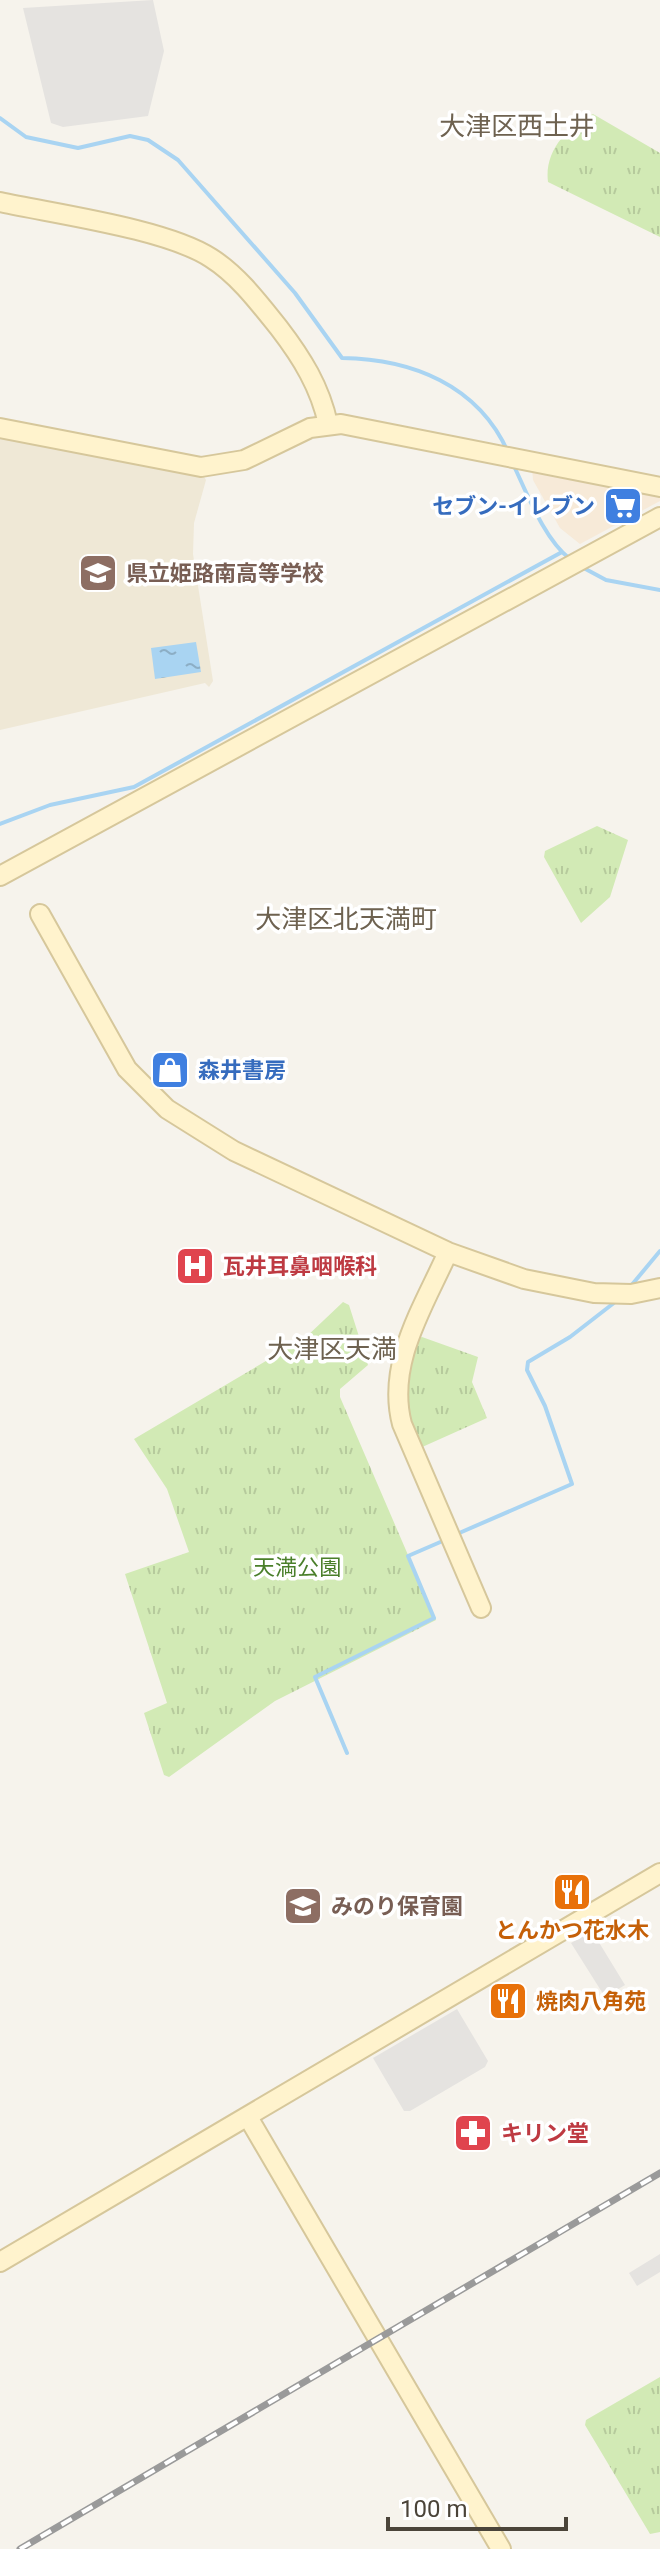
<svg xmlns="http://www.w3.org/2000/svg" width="660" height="2549" viewBox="0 0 660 2549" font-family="Roboto,'Noto Sans JP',sans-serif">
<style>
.commercial{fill:#f7ead8}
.education{fill:#efe8d6}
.grass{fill:url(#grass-tufts)}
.parking{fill:#e5e3e0}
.water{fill:url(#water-ripples)}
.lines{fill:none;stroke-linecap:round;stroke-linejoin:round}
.stream{stroke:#a9d4f2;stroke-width:4}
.secondary-casing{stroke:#d6c79b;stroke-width:22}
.secondary{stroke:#fff3cd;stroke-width:18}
.rail-casing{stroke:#9a9a9a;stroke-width:7}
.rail{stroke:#fff;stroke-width:4;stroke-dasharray:12;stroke-linecap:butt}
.labels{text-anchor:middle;stroke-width:7;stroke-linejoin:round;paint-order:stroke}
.shop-label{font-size:22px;font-weight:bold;fill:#366cbe;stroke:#fff;text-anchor:end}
.education-label{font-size:22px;font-weight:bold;fill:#785e54;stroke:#fff;text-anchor:start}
.health-label{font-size:22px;font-weight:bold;fill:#be3a42;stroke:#fff;text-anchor:start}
.park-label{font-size:22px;fill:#4a7f2a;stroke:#fff}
.food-label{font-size:22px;font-weight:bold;fill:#c56008;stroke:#fff}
.quarter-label{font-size:26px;fill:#6e6250;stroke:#fff}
</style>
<defs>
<pattern id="grass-tufts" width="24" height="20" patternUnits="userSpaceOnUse" patternTransform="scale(2)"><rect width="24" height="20" fill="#d2eab5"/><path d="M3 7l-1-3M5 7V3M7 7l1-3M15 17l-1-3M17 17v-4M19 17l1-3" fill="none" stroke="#b6ca9c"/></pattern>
<pattern id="water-ripples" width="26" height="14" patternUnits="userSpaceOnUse" patternTransform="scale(2)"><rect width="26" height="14" fill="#a9d4f2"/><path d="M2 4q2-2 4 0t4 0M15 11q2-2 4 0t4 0" fill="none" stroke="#8caec5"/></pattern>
</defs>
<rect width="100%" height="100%" fill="#f6f3ec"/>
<!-- commercial -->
<path class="commercial" d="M 532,469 L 660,495 L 660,501 L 580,544 L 560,528 L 533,480 Z"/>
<!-- education -->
<path class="education" d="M 0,434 L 203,475 L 206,480 L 194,523 L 193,554 L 213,681 L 209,687 L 205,683 L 0,730 Z"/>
<!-- grass -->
<path class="grass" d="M 593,114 L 660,153 L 660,237 L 548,182 C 544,151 567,127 593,114 Z
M 597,826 L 628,840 L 610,897 L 581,923 L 544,857 L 545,851 Z
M 343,1302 L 349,1305 L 368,1365 L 340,1389 L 340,1397 L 436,1620 L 275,1701 L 169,1777 L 164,1775 L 144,1713 L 167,1703 L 125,1574 L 189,1552 L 167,1489 L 134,1439 L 305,1338 Z
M 422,1337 L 478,1357 L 472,1382 L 487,1418 L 420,1448 C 396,1402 399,1388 414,1339 Z
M 660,2377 L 660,2532 L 650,2534 L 585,2425 L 586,2420 Z"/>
<!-- parking -->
<path class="parking" d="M 153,0 L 164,51 L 148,116 L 63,127 L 51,123 L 23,8 Z
M 592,1931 L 625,1985 L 605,1997 L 571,1943 Z
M 457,2009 L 488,2061 L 485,2067 L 410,2111 L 404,2111 L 373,2058 Z
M 660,2254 L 660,2272 L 637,2286 L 629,2273 Z"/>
<!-- water -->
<path class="water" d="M 196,642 L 201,672 L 155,679 L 151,648 Z"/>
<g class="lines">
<!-- stream -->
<path class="stream" d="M 0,118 L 26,137 L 78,148 L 130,136 L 148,140 L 178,160 L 295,293 L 342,358 C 412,359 478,385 508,452
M 513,464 C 527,493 544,539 570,559
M 580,566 L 606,580 L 660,590
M 0,824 L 50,805 L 134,787 L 562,552
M 630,1287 L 660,1251
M 457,1534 L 572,1484 L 545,1406 L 527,1370 L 528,1362 L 570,1337 L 619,1299
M 347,1753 L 315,1677 L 434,1618 L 408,1556 L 445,1540"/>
<defs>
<path id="secondary" d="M 0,202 C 55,214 167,229 211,258 C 238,275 259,303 279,328 C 302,358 320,387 328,424
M 0,428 L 201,467 L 244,460 L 310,428 L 341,424 L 660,487
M 0,876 L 660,517
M 40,914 L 127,1069 L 167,1109 L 234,1151 L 448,1252 L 524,1279 L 594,1293 L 631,1294 L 660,1288
M 448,1252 C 424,1306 386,1363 402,1424 L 481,1608
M 248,2117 L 501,2549
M 0,2262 L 660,1873"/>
</defs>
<!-- secondary casing -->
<use href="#secondary" class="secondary-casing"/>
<!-- secondary -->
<use href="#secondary" class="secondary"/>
<defs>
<path id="rail" d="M 20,2549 L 660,2173"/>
</defs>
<!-- rail casing -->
<use href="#rail" class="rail-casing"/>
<!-- rail -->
<use href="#rail" class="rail"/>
</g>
<!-- icons -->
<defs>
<symbol id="supermarket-square" viewBox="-11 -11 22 22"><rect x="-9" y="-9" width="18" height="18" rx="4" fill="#3f7fe0" stroke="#fff"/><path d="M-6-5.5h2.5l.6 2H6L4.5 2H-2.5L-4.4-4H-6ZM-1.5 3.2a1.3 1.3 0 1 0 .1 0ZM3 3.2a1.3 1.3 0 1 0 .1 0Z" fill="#fff"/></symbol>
<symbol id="school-square" viewBox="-11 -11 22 22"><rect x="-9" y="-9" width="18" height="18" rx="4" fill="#8d6e63" stroke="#fff"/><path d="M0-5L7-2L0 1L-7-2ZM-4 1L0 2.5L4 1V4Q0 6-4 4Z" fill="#fff"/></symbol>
<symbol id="shop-square" viewBox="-11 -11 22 22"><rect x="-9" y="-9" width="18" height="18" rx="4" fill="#3f7fe0" stroke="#fff"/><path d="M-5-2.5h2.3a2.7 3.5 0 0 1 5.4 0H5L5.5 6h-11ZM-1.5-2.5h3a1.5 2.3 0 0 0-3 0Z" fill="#fff"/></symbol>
<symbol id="hospital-square" viewBox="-11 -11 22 22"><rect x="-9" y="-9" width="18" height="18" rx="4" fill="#e0444e" stroke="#fff"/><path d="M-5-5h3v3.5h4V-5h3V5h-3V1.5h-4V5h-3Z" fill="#fff"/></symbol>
<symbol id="restaurant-square" viewBox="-11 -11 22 22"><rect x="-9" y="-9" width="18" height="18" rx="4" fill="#e8710a" stroke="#fff"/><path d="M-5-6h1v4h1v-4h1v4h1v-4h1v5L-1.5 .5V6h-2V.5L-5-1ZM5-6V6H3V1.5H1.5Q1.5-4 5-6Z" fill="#fff"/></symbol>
<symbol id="pharmacy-square" viewBox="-11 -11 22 22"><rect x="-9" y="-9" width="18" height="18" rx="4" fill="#e0444e" stroke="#fff"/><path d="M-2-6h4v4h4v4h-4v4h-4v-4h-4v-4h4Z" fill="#fff"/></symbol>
</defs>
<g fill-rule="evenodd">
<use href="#supermarket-square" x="601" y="484" width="44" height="44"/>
<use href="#school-square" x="76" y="551" width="44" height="44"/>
<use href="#shop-square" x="148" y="1048" width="44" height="44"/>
<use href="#hospital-square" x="173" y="1244" width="44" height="44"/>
<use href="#restaurant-square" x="550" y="1870" width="44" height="44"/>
<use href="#school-square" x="281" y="1884" width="44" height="44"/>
<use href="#restaurant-square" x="486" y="1979" width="44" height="44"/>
<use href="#pharmacy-square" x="451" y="2111" width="44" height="44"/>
</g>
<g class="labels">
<!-- shop labels -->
<g class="shop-label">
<text x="595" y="514">セブン-イレブン</text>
<text x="198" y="1078" text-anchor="start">森井書房</text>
</g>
<!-- education labels -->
<g class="education-label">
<text x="126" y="581">県立姫路南高等学校</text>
<text x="331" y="1914">みのり保育園</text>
</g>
<!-- health labels -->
<g class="health-label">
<text x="223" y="1274">瓦井耳鼻咽喉科</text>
<text x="501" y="2141">キリン堂</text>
</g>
<!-- park labels -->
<g class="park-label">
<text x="297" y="1575">天満公園</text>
</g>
<!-- food labels -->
<g class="food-label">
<text x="572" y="1938">とんかつ花水木</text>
<text x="536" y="2009" text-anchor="start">焼肉八角苑</text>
</g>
<!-- quarter labels -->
<g class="quarter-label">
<text x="517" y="135">大津区西土井</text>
<text x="346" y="928">大津区北天満町</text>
<text x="332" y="1358">大津区天満</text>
</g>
</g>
<!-- scale -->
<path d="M388 2517v12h178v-12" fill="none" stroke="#4b4439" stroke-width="4"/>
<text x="400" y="2517" font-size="24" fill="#4b4439" stroke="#ffffff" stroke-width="6" paint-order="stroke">100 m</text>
</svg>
